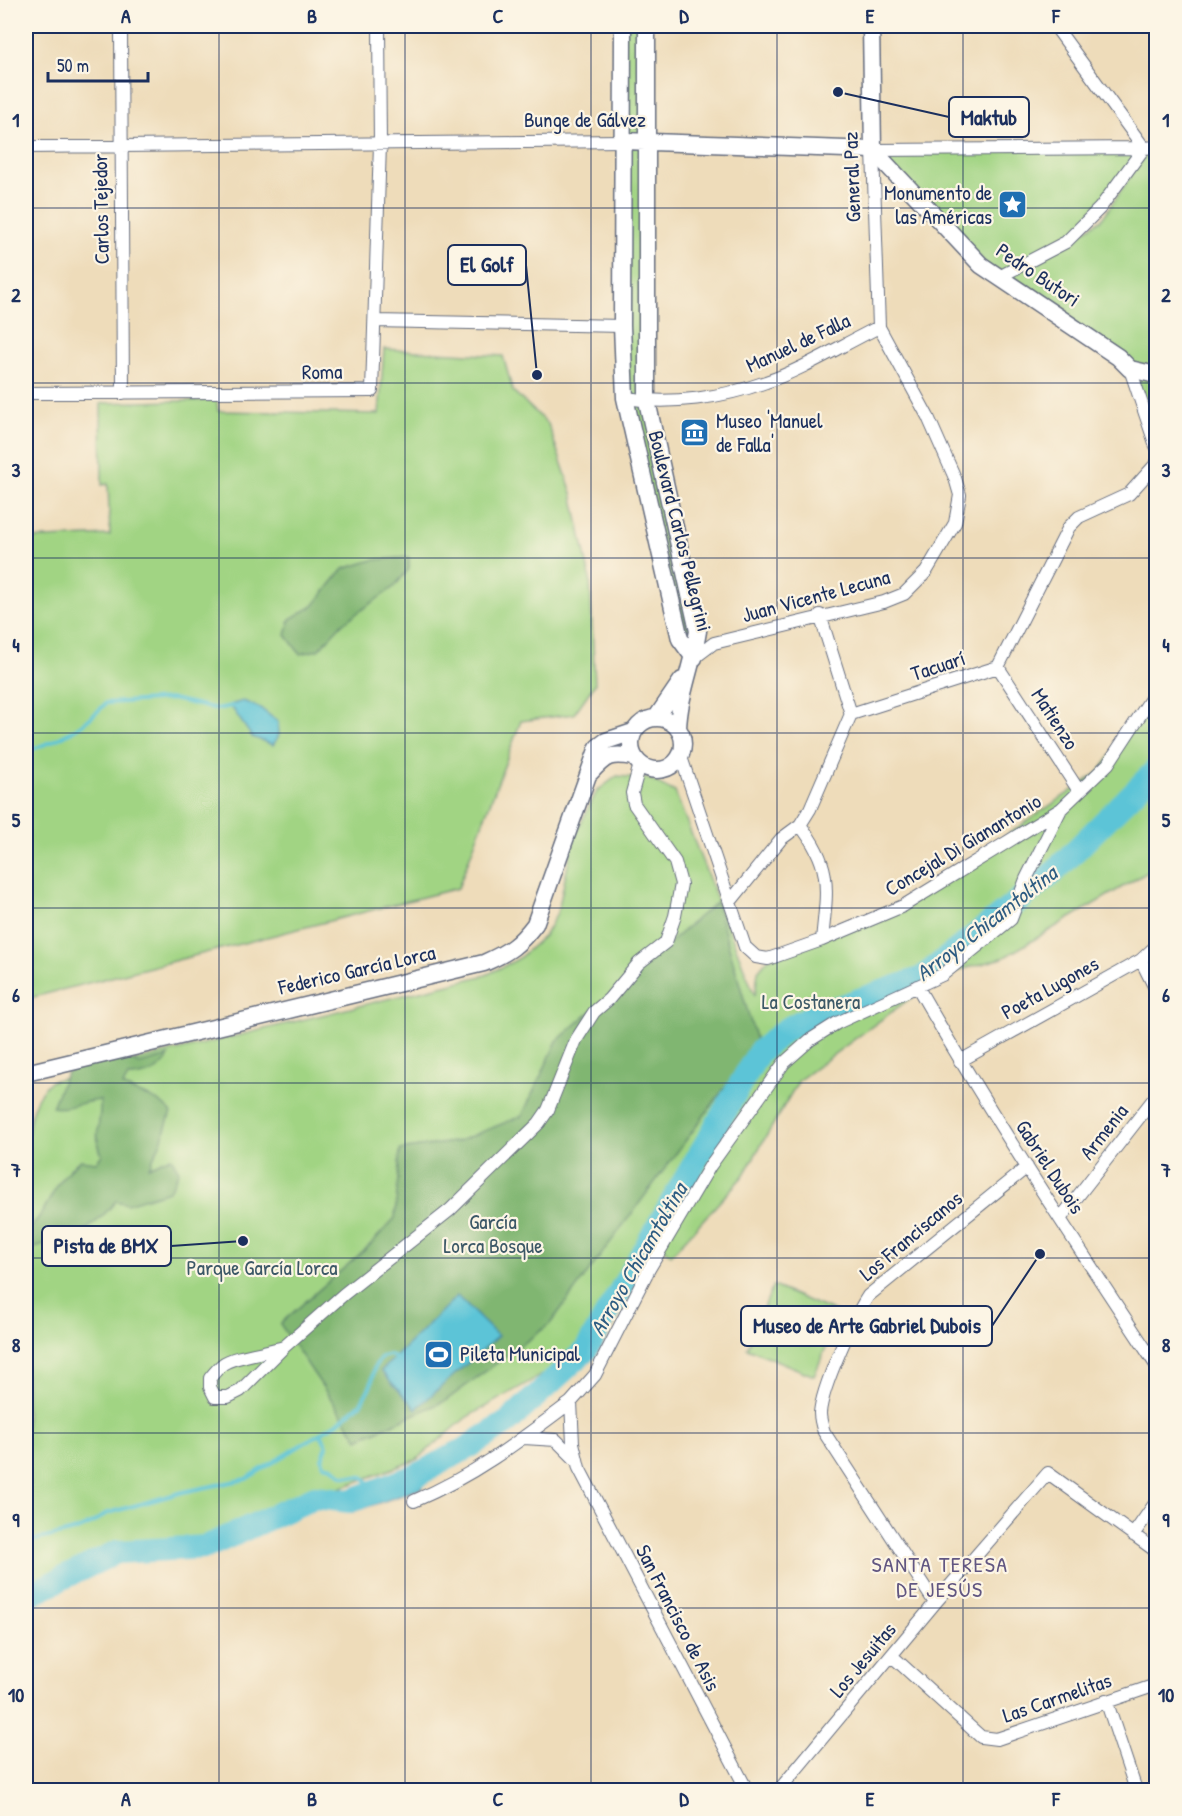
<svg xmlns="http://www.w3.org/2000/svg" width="1182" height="1816" viewBox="0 0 1182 1816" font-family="'Patrick Hand',sans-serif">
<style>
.green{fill:#a1d483;stroke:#5e8270;stroke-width:1.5}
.forest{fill:#80b671;stroke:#4e7268;stroke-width:1.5}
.water{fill:#5bc4d7;stroke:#3b7a9a;stroke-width:1.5}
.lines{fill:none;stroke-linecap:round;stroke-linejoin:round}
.stream{stroke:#5bc4d7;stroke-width:4}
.river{stroke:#5bc4d7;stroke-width:24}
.minor-casing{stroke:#656c7e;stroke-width:14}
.tertiary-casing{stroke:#656c7e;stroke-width:19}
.minor{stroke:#fff;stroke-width:12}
.tertiary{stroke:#fff;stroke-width:16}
.grid{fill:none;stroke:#1b2f5e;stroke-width:1.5;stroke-opacity:0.55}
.labels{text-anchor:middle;stroke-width:4.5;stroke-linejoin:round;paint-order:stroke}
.street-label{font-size:21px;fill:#1b2f5e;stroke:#fcf5e5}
.poi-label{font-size:21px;fill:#1b2f5e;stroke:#fcf5e5;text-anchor:start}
.park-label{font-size:21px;fill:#3c5867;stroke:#fcf5e5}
.water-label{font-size:22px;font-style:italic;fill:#2e5c82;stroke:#fcf5e5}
.neighbourhood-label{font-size:22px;letter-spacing:1.5px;fill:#625782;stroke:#fcf5e5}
.leader{fill:none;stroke:#1b2f5e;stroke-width:2}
.callout-dot{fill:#1b2f5e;stroke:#fcf5e5;stroke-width:2}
.callout{fill:#fcf5e5;stroke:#1b2f5e;stroke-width:2}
.callout-label{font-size:22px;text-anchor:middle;font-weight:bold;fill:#1b2f5e}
.neatline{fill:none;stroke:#1b2f5e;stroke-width:2}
.grid-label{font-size:20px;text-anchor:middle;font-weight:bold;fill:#1b2f5e}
</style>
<rect width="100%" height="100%" fill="#fcf5e5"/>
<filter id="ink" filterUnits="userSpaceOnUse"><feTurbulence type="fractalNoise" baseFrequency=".0167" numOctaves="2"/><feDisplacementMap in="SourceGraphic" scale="12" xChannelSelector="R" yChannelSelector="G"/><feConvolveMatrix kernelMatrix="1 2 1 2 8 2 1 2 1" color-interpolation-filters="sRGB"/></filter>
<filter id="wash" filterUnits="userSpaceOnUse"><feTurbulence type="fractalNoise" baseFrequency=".008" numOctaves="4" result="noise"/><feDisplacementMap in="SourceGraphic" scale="24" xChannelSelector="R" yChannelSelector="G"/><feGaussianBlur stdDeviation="1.35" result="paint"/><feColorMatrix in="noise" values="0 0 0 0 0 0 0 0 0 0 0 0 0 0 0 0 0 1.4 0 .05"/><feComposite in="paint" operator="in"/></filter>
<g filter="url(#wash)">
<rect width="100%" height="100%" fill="#eedcba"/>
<!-- green -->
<path class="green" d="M 623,26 L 647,26 L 647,401 L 698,631 L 694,658 L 680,639 L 625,398 Z
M 1144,148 L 1067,242 L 1102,219 L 1146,153 L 1156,150 L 1156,442 L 1131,360 L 999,277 L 873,150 Z
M 384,349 L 503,356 L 513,391 L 548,424 L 572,493 L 590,579 L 595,684 L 574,714 L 521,721 L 458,888 L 26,999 L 26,539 L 110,535 L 108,484 L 102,485 L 101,403 L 217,400 L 218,411 L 379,414 Z
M 1156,691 L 1156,867 L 1003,958 L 942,975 L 799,1080 L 743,1176 L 671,1255 L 651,1237 L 658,1208 L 586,1350 L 467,1417 L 416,1460 L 315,1497 L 206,1547 L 117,1552 L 26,1596 L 26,1145 C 30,1120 31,1098 51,1081 L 486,975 L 518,959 L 545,935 L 558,911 L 574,837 L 597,791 L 617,776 L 650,779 L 675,792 L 755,996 L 758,971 L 768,959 L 903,906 L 1099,772 Z
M 773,1286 L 840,1314 L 814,1376 L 747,1348 Z"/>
<!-- forest -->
<path class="forest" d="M 409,557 L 409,569 L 394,587 L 342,624 L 318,650 L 300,654 L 286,635 L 290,619 L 313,606 L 343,569 L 373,560 Z
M 716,902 L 757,1044 L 550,1324 L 445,1401 L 358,1439 L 280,1324 L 368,1247 L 395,1218 L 400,1150 L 459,1141 L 522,1116 L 557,1041 Z
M 169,1056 C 162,1071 145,1077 128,1077 L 123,1086 C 141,1097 155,1094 171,1112 L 161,1142 L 149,1167 L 171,1157 L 179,1171 L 169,1191 L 127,1204 L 116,1201 C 83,1240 72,1237 26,1250 L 26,1232 C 49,1212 54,1177 81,1160 L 96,1162 L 102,1155 C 92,1131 102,1124 100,1100 C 83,1101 68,1110 52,1107 L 66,1073 L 75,1067 L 126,1058 L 139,1064 Z"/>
<!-- water -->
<path class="water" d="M 243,701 L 260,708 L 278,722 L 279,735 L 273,745 L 252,737 L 230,705 Z
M 457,1296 L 498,1336 L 416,1409 L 381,1371 Z
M 414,1467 L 422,1488 L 352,1512 L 349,1492 Z"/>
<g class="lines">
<!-- stream -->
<path class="stream" d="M 26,751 C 57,742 84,727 106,703 L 172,699 L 217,709 L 232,706
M 321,1434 L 327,1446 L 322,1459 L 324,1465 L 333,1467 L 343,1476 L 363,1477 L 374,1488
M 26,1543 C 53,1534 83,1534 105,1514 L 183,1492 L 246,1479 L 340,1421 L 361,1403 L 371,1385 L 375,1366 L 382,1357 L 390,1355 L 397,1359"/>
<!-- river -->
<path class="river" d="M 26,1596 L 117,1552 L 206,1547 L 315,1497 L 350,1501 L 417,1475 L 465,1449 L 508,1422 L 586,1350 L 759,1052 L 785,1030 L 810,1017 L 922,978 L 1053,873 L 1156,770"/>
</g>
</g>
<g filter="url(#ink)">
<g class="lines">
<defs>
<path id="minor" d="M 121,26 L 123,393
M 1055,26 L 1144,148
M 26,147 L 624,141
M 999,277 L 1066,242 L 1100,208 L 1144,148 L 1156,147
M 375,321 L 622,326
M 1130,369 L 1156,446
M 26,393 L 372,391 L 380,144 L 379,26
M 625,398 C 671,405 722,398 766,382 C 802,370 844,344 879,327
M 820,615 L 851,714
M 694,658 L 714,643 L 884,602 L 904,594 L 926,572 L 955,523 L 960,495 L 955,478 L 928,417 L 879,327 L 873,150 L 1144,148
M 998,667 L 1079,791
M 680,754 L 745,947 L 756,957 L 768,959 L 822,940 L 903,906 L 1061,809 L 1108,764 L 1156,691
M 800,825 C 833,867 827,889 822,940
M 730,902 L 781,839 L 800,825 L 810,809 L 851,714 L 998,667 L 1069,527 L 1079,517 L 1129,494 L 1156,464
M 1141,960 L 1156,990
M 917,986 C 991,1116 1074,1241 1156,1365
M 960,1061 L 1141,960 L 1156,946
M 1060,1219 L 1156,1096
M 284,1347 C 269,1352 233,1356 223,1364 C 219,1367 214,1373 210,1378 L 210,1387 L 215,1397 L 228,1397 L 240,1391 L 284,1347 L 344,1294 L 450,1210 L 539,1123 L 548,1110 L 576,1040 L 594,1012 L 609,999 L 639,963 L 666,942 L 675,916 L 681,884 L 675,862 L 634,804 L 632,793 L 640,764
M 524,1438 L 556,1440 L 576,1460
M 414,1501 C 475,1475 518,1442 571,1402
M 1133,1535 L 1156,1502
M 935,1603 L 824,1432 C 822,1426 820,1420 820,1413 C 822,1387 853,1319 868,1296 L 1027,1167
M 892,1656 L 981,1737 L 997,1739 L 1156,1685
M 1106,1700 L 1136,1790
M 747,1790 L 579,1468 L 573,1443 L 571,1402 L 595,1375 L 649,1269 L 710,1166 L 784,1063 L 810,1040 L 837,1023 L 942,975 L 1011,919 L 1026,879 L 1061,809
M 779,1790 L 935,1603 L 1048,1473 L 1156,1551"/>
<path id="tertiary" d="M 623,26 L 622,326 L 625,398 L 680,639 L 694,658
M 647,26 L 647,401 L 698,631 C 693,664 679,695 678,729
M 871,26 L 873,150
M 624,141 L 873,150
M 873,150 L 981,265 L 1118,357 L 1130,369 L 1156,375
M 656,718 L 682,680
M631 744a26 26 0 1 1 52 0a26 26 0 1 1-52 0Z
M 590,773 C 606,755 610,753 634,757
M 26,1073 L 484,963 C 509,952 519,945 535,924 L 598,747 L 606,741 L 633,732"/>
</defs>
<!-- minor casing -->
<use href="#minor" class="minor-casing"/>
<!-- tertiary casing -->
<use href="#tertiary" class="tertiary-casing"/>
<!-- minor -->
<use href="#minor" class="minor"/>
<!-- tertiary -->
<use href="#tertiary" class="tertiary"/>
</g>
</g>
<!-- grid -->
<path class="grid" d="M 219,26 L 219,1790M 405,26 L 405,1790M 591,26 L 591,1790M 777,26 L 777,1790M 963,26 L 963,1790M 26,208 L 1156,208M 26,383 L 1156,383M 26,558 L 1156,558M 26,733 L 1156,733M 26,908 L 1156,908M 26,1083 L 1156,1083M 26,1258 L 1156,1258M 26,1433 L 1156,1433M 26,1608 L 1156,1608"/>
<!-- icons -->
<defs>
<symbol id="sight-square" viewBox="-11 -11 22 22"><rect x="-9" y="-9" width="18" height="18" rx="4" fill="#1f6fb2" stroke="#fcf5e5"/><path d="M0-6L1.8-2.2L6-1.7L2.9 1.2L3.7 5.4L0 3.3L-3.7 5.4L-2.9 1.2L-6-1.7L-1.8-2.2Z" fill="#fff"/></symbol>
<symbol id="museum-square" viewBox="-11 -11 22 22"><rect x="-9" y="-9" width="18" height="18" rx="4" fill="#1f6fb2" stroke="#fcf5e5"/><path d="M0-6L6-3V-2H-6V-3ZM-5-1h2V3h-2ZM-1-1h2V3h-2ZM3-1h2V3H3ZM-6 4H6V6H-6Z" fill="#fff"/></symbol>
<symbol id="stadium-square" viewBox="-11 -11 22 22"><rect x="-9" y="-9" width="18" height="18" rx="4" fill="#1f6fb2" stroke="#fcf5e5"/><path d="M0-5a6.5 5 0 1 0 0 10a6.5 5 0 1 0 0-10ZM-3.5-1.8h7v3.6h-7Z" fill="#fff"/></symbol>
</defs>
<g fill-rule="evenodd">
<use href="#sight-square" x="996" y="188" width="33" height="33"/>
<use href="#museum-square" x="678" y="416" width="33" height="33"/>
<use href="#stadium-square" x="422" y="1338" width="33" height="33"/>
</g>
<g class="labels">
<!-- street labels -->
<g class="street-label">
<text x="585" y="127">Bunge de Gálvez</text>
<text transform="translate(852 177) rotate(-92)" y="7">General Paz</text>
<text transform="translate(101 209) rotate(-91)" y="7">Carlos Tejedor</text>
<text transform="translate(1038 275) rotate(34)" y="7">Pedro Butori</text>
<text transform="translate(798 343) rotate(-25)" y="7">Manuel de Falla</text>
<text transform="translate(322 372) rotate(-1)" y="7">Roma</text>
<text transform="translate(680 531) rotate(76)" y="7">Boulevard Carlos Pellegrini</text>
<text transform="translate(816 596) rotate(-15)" y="7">Juan Vicente Lecuna</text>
<text transform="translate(938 666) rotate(-18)" y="7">Tacuarí</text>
<text transform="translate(1055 719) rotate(57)" y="7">Matienzo</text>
<text transform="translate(963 845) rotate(-31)" y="7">Concejal Di Gianantonio</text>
<text transform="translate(357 970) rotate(-13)" y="7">Federico García Lorca</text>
<text transform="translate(1050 988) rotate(-29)" y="7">Poeta Lugones</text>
<text transform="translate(1104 1132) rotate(-52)" y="7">Armenia</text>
<text transform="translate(1050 1167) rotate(57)" y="7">Gabriel Dubois</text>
<text transform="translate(911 1236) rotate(-40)" y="7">Los Franciscanos</text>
<text transform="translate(678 1618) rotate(63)" y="7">San Francisco de Asis</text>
<text transform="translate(863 1660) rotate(-50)" y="7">Los Jesuitas</text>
<text transform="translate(1057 1698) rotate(-19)" y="7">Las Carmelitas</text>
</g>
<!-- poi labels -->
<g class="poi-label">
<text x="992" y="200" text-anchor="end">Monumento de<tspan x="992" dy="24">las Américas</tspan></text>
<text x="716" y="428">Museo 'Manuel<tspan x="716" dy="24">de Falla'</tspan></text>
<text x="460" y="1361">Pileta Municipal</text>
</g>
<!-- park labels -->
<g class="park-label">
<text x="811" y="1009">La Costanera</text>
<text x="493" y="1229">García<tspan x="493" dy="24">Lorca Bosque</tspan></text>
<text x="262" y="1275">Parque García Lorca</text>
</g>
<!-- water labels -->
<g class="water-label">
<text transform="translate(986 923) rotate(-38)" y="8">Arroyo Chicamtoltina</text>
<text transform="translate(638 1259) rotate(-60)" y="8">Arroyo Chicamtoltina</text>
</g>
<!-- neighbourhood labels -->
<g class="neighbourhood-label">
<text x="940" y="1572">SANTA TERESA<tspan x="940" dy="25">DE JESÚS</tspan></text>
</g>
</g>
<!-- callouts -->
<path class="leader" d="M838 92L949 117M537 375L526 265M243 1241L171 1246M1040 1254L992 1326"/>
<g class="callout-dot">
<circle cx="838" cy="92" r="6"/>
<circle cx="537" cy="375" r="6"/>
<circle cx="243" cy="1241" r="6"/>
<circle cx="1040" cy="1254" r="6"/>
</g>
<g class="callout">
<rect x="949" y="97" width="80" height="40" rx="6"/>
<rect x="448" y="245" width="78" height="40" rx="6"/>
<rect x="42" y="1226" width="129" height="40" rx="6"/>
<rect x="741" y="1306" width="251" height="40" rx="6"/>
</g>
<g class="callout-label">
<text x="989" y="125">Maktub</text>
<text x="487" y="272">El Golf</text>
<text x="106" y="1253">Pista de BMX</text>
<text x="867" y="1333">Museo de Arte Gabriel Dubois</text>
</g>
<!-- margin -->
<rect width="1182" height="1816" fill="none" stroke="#fcf5e5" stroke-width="66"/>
<!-- scale -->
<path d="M48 72v9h100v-9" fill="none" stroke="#1b2f5e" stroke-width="3"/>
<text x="57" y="72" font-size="18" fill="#1b2f5e" stroke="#fcf5e5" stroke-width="4.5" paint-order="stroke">50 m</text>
<rect x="33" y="33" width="1116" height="1750" class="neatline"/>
<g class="grid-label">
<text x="126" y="23">A</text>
<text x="312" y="23">B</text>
<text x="498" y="23">C</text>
<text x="684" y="23">D</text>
<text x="870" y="23">E</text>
<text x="1056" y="23">F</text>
<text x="16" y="127">1</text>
<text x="1166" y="127">1</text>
<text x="16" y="302">2</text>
<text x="1166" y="302">2</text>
<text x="16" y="477">3</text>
<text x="1166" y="477">3</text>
<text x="16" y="652">4</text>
<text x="1166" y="652">4</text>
<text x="16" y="827">5</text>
<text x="1166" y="827">5</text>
<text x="16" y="1002">6</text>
<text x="1166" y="1002">6</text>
<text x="16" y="1177">7</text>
<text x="1166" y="1177">7</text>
<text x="16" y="1352">8</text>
<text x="1166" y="1352">8</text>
<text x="16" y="1527">9</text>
<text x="1166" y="1527">9</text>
<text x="16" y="1702">10</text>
<text x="1166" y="1702">10</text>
<text x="126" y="1806">A</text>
<text x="312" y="1806">B</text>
<text x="498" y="1806">C</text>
<text x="684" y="1806">D</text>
<text x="870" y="1806">E</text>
<text x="1056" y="1806">F</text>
</g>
</svg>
